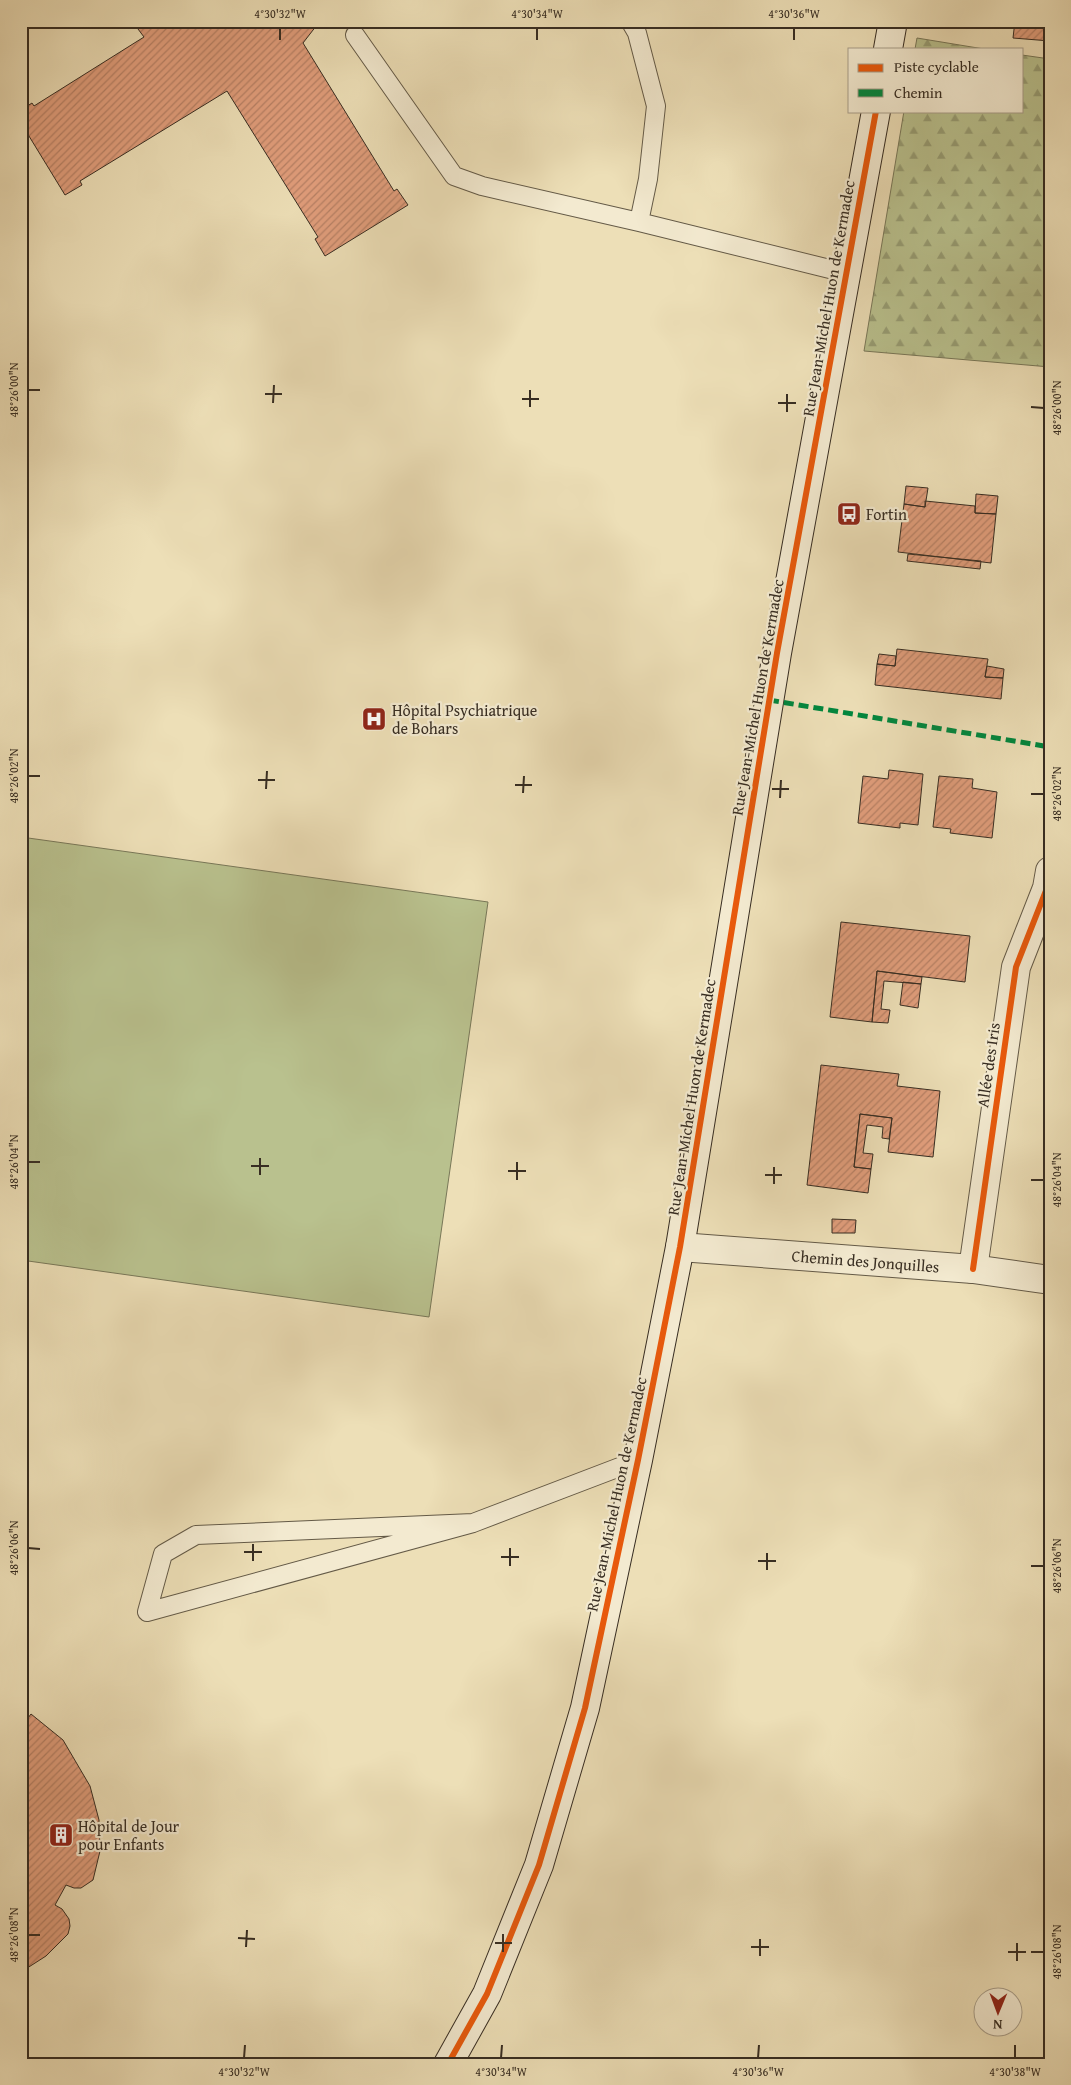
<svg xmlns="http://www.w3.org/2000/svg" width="1071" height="2085" viewBox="0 0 1071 2085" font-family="'Gentium Book Plus',serif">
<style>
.forest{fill:url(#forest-firs);stroke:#787758}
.pitch{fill:#b9c18e;stroke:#787758}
.building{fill:url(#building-hatch);stroke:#372d22}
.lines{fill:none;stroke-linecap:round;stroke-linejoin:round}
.lane-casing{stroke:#645a47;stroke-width:20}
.street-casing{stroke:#645a47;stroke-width:30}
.secondary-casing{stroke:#372d22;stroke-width:30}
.lane{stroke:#f3ead0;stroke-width:18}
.street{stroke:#f3ead0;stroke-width:28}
.secondary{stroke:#f3ead0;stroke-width:28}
.quiet{stroke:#00873e;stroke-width:5;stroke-dasharray:10 5;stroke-linecap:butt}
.cycleway-casing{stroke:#f3ead0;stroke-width:9}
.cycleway{stroke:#e8590c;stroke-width:6}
.ticks{fill:none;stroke:#372d22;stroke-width:2}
.labels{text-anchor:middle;stroke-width:4.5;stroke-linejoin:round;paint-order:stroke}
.street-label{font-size:16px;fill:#372d22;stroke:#f3ead0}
.poi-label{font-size:16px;fill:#372d22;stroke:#f3ead0;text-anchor:start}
.neatline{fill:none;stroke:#372d22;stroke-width:2}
.ticks-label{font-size:12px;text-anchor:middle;fill:#372d22}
</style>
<defs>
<pattern id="forest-firs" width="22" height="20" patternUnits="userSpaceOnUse" patternTransform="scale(1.25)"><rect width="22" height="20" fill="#b9c18e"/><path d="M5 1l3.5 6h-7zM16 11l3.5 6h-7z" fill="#979d74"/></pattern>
<pattern id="building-hatch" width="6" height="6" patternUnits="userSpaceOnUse" patternTransform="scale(1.25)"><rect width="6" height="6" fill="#e09d7b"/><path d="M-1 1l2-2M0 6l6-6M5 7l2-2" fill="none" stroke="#b68064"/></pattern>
</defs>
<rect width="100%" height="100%" fill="#eddfb7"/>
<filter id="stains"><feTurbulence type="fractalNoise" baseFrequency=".004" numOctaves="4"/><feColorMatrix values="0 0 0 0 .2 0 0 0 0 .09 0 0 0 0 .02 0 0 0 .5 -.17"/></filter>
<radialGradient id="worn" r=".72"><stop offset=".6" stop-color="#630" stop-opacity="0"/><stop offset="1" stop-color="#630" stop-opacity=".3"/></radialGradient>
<!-- forest -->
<path class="forest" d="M 917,38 L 984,49 L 915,49 Z
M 1022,55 L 1050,59 L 1050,367 L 864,351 L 904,111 L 1022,111 Z"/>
<!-- pitch -->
<path class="pitch" d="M 21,837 L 488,902 L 429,1317 L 21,1260 Z"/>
<!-- building -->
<path class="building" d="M 132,21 L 320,21 L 303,43 L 394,191 L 397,189 L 408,205 L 325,256 L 315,239 L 318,237 L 227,91 L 80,181 L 82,185 L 65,195 L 21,123 L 21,110 L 32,103 L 34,106 L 144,37 Z
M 1015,21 L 1050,21 L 1050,41 L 1013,38 Z
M 906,486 L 928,488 L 925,507 L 904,504 Z
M 976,494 L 998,496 L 996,514 L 975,513 Z
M 925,501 L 975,506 L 975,513 L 996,514 L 991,563 L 898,552 L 904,504 L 925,507 Z
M 908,554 L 981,561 L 980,569 L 907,561 Z
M 897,649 L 988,659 L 985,677 L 1003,678 L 1001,699 L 875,685 L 877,664 L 895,666 Z
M 879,654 L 896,656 L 895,666 L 877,664 Z
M 987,666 L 1004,669 L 1003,678 L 985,677 Z
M 889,770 L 923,774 L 918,825 L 900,823 L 900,828 L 858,823 L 863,776 L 888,779 Z
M 939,776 L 973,779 L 972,788 L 997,792 L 992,838 L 950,833 L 951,829 L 933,827 Z
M 841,922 L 970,936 L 965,982 L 877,971 L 872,1022 L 830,1017 Z
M 877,971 L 922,977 L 921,984 L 884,981 L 881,1009 L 890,1010 L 888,1023 L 872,1022 Z
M 903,982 L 921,984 L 918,1008 L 900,1005 Z
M 821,1065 L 899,1074 L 897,1086 L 940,1091 L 933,1157 L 888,1152 L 892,1118 L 860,1114 L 854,1167 L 871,1169 L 868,1193 L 807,1185 Z
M 860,1114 L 892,1118 L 889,1139 L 882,1138 L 883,1127 L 867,1125 L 863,1153 L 873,1154 L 871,1169 L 854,1167 Z
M 832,1219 L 856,1220 L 855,1233 L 832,1233 Z
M 31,1714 L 63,1740 L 90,1786 L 99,1820 L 100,1851 L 93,1880 L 81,1888 L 74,1888 L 66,1885 L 55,1905 L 62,1909 L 69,1919 L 70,1926 L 68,1934 L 46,1956 L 21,1972 L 21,1715 L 28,1718 Z"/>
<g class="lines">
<defs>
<path id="lane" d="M 630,21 L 637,33 L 656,106 L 648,179 L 639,222
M 355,35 L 454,176 L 482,186 L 639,222 L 846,273
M 473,1523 L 147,1612 L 163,1554 L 196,1535 L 473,1523 L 638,1460"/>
<g id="street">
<path id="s1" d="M 680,1247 L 973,1269 L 1050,1280"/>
<path d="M 973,1269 L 1016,967 L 1047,888 L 1050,871"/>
</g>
<path id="secondary" d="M 888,49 L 893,21
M 448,2064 L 487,1994 L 539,1865 L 585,1708 L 638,1460 L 680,1247 L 777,653 L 876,111"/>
</defs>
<!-- lane casing -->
<use href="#lane" class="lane-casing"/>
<!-- street casing -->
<use href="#street" class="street-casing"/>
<!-- secondary casing -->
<use href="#secondary" class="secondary-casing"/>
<!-- lane -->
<use href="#lane" class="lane"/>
<!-- street -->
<use href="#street" class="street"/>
<!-- secondary -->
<use href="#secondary" class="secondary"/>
<!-- quiet -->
<path class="quiet" d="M 769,700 L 1050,747"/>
<defs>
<path id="cycleway" d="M 973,1269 L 1016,967 L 1047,888 L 1050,871
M 448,2064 L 487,1994 L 539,1865 L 585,1708 L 638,1460 L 680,1247 L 777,653 L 876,111"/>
</defs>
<!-- cycleway casing -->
<use href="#cycleway" class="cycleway-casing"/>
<!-- cycleway -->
<use href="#cycleway" class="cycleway"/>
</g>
<!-- ticks -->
<path class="ticks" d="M 280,40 L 280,28M 537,40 L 537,28M 794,40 L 794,28M 28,390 L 40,390M 265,394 L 282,394M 522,399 L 539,399M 273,403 L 274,385M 778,403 L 796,403M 530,407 L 530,390M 1031,407 L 1044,408M 787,412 L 787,394M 28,776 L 40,776M 258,780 L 275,780M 515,785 L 532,785M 266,789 L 267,771M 772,789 L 789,789M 523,793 L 524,776M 1031,794 L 1044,794M 780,798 L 781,780M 28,1162 L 40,1162M 251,1166 L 269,1166M 508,1171 L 526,1171M 260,1175 L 260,1158M 765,1175 L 782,1175M 517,1180 L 517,1162M 1031,1180 L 1044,1180M 774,1184 L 774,1167M 28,1548 L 40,1549M 244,1552 L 262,1552M 501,1557 L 519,1557M 253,1561 L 253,1544M 758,1561 L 776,1561M 510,1566 L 510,1548M 1031,1566 L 1044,1566M 767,1570 L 767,1553M 28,1935 L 40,1935M 238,1938 L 255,1939M 495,1943 L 512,1943M 246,1947 L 247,1930M 751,1947 L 769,1947M 503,1952 L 503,1934M 1008,1952 L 1026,1952M 1031,1952 L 1044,1952M 760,1956 L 760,1939M 1017,1961 L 1017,1943M 244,2058 L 245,2045M 501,2058 L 502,2045M 758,2058 L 759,2045M 1015,2058 L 1015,2045"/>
<!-- icons -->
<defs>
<symbol id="bus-square" viewBox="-11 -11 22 22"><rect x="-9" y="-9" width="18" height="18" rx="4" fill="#8f2418" stroke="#f3ead0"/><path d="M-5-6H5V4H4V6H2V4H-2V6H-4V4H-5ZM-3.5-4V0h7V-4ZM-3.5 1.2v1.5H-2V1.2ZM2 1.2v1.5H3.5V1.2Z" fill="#fff"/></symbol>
<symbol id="hospital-square" viewBox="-11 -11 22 22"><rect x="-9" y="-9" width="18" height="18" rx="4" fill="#8f2418" stroke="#f3ead0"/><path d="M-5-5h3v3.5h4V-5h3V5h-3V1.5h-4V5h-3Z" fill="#fff"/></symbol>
<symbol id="building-square" viewBox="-11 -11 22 22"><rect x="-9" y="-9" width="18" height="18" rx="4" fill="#8f2418" stroke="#f3ead0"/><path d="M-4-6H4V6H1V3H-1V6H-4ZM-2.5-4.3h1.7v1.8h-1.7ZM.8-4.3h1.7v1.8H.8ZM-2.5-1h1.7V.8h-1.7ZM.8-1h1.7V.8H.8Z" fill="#fff"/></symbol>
</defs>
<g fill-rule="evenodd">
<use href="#bus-square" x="835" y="500" width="28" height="28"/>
<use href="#hospital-square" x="360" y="705" width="28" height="28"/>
<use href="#building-square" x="47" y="1821" width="28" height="28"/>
</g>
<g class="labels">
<!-- street labels -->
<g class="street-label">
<text transform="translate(828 298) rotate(-80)" y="6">Rue Jean-Michel Huon de Kermadec</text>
<text transform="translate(757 697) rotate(-80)" y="6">Rue Jean-Michel Huon de Kermadec</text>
<text transform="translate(988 1065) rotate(-82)" y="6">Allée des Iris</text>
<text transform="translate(691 1097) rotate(-81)" y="6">Rue Jean-Michel Huon de Kermadec</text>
<text dy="6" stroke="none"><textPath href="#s1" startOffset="186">Chemin des Jonquilles</textPath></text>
<text transform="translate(616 1494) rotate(-78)" y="6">Rue Jean-Michel Huon de Kermadec</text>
</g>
<!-- poi labels -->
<g class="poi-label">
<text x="866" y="520">Fortin</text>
<text x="392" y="716">Hôpital Psychiatrique<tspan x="392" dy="18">de Bohars</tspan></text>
<text x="78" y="1832">Hôpital de Jour<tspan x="78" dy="18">pour Enfants</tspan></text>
</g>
</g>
<!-- margin -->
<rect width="1071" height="2085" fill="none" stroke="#eddfb7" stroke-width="55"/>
<!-- legend -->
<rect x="848" y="48" width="175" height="65" fill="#f3ead0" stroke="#a89e8a"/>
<rect x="858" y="64" width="25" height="8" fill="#e8590c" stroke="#a89e8a"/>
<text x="894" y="72" font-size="15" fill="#372d22">Piste cyclable</text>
<rect x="858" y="89" width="25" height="8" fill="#00873e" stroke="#a89e8a"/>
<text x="894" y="98" font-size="15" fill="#372d22">Chemin</text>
<!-- north arrow -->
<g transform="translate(998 2012) rotate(181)"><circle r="24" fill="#f3ead0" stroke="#a89e8a"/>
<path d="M0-4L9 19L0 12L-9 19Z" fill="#8f2418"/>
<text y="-8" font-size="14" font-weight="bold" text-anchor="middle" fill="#372d22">N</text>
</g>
<rect x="28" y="28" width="1016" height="2030" class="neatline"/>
<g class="ticks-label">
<text x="280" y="18">4°30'32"W</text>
<text x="537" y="18">4°30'34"W</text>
<text x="794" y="18">4°30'36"W</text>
<text transform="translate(14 390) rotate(-90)" y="4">48°26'00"N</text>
<text transform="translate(1057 408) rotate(-90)" y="4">48°26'00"N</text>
<text transform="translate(14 776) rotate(-90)" y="4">48°26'02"N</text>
<text transform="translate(1057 794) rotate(-90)" y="4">48°26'02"N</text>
<text transform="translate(14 1162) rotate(-90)" y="4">48°26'04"N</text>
<text transform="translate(1057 1180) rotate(-90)" y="4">48°26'04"N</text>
<text transform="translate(14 1548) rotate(-90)" y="4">48°26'06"N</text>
<text transform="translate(1057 1566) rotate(-90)" y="4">48°26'06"N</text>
<text transform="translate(14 1935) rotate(-90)" y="4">48°26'08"N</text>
<text transform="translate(1057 1952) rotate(-90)" y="4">48°26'08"N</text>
<text x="244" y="2076">4°30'32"W</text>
<text x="501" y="2076">4°30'34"W</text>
<text x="758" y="2076">4°30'36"W</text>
<text x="1015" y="2076">4°30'38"W</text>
</g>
<rect width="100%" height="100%" filter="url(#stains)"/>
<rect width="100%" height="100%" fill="url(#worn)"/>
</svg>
